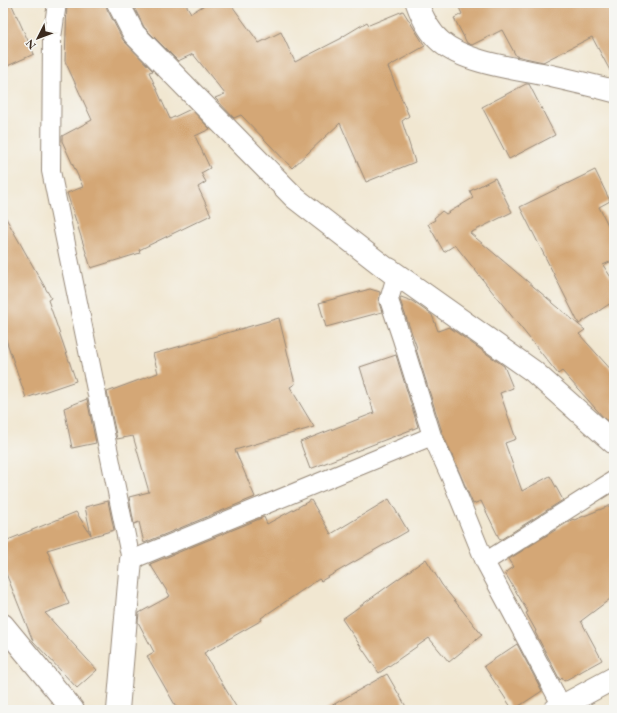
<svg xmlns="http://www.w3.org/2000/svg" width="617" height="713" viewBox="0 0 617 713" font-family="'EB Garamond',serif">
<style>
.building{fill:#d4a776}
.lines{fill:none;stroke-linecap:round;stroke-linejoin:round}
.lane-casing{stroke:#968878;stroke-width:20}
.street-casing{stroke:#968878;stroke-width:24}
.lane{stroke:#fff;stroke-width:18}
.street{stroke:#fff;stroke-width:22}
</style>
<rect width="100%" height="100%" fill="#f6f6f2"/>
<filter id="ink" filterUnits="userSpaceOnUse"><feTurbulence type="fractalNoise" baseFrequency=".025" numOctaves="2"/><feDisplacementMap in="SourceGraphic" scale="8" xChannelSelector="R" yChannelSelector="G"/><feConvolveMatrix kernelMatrix="1 2 1 2 8 2 1 2 1" color-interpolation-filters="sRGB"/></filter>
<filter id="wash" filterUnits="userSpaceOnUse"><feTurbulence type="fractalNoise" baseFrequency=".012" numOctaves="4" result="noise"/><feDisplacementMap in="SourceGraphic" scale="16" xChannelSelector="R" yChannelSelector="G"/><feGaussianBlur stdDeviation="0.9" result="paint"/><feColorMatrix in="noise" values="0 0 0 0 0 0 0 0 0 0 0 0 0 0 0 0 0 1.4 0 .05"/><feComposite in="paint" operator="in"/></filter>
<g filter="url(#wash)">
<rect width="100%" height="100%" fill="#f1e7d1"/>
<g id="blocks">
<!-- building -->
<path class="building" d="M 3,3 L 11,3 L 34,54 L 3,68 Z
M 67,3 L 106,3 L 107,9 L 123,40 L 153,71 L 149,72 L 170,119 L 191,109 L 210,129 L 195,136 L 210,168 L 201,173 L 206,182 L 198,187 L 211,215 L 139,250 L 140,253 L 91,268 L 67,193 L 83,187 L 62,141 L 62,136 L 92,120 L 65,61 Z
M 132,3 L 185,3 L 191,13 L 208,3 L 230,3 L 259,43 L 281,32 L 295,62 L 342,38 L 342,37 L 367,22 L 369,25 L 403,11 L 425,46 L 388,67 L 409,116 L 402,121 L 415,162 L 366,182 L 340,123 L 292,168 L 241,115 L 234,118 L 215,98 L 225,94 L 193,54 L 178,61 L 144,27 Z
M 457,3 L 614,3 L 614,78 L 592,37 L 543,62 L 516,56 L 502,30 L 472,45 L 467,43 L 454,18 L 462,14 Z
M 526,84 L 529,84 L 555,135 L 509,159 L 482,107 Z
M 595,170 L 610,201 L 599,207 L 614,237 L 614,260 L 603,265 L 614,282 L 614,301 L 579,324 L 520,207 Z
M 495,178 L 512,212 L 470,233 L 585,330 L 579,334 L 614,373 L 614,426 L 604,418 L 562,371 L 558,374 L 455,245 L 444,252 L 428,224 L 435,220 L 434,218 L 442,211 L 446,214 L 473,198 L 470,191 Z
M 3,213 L 51,298 L 48,300 L 76,381 L 26,398 L 3,331 Z
M 370,289 L 380,292 L 379,303 L 382,312 L 326,327 L 319,303 Z
M 401,297 L 412,301 L 432,315 L 438,331 L 449,327 L 504,366 L 513,388 L 500,393 L 516,439 L 505,443 L 522,491 L 550,476 L 563,500 L 500,540 L 481,501 L 473,504 L 442,432 L 416,349 L 417,348 L 400,300 Z
M 279,318 L 295,384 L 290,387 L 314,427 L 235,450 L 255,497 L 144,543 L 139,522 L 134,524 L 129,497 L 149,492 L 133,436 L 117,439 L 107,392 L 158,373 L 153,354 Z
M 396,355 L 418,427 L 310,469 L 300,442 L 374,413 L 360,367 Z
M 87,399 L 96,443 L 72,448 L 64,408 Z
M 389,499 L 408,531 L 321,581 L 319,579 L 261,618 L 262,620 L 204,653 L 238,710 L 178,710 L 147,656 L 154,652 L 138,622 L 139,613 L 170,596 L 150,564 L 264,517 L 267,524 L 311,500 L 331,534 Z
M 108,501 L 114,530 L 47,550 L 69,604 L 45,613 L 97,670 L 77,688 L 33,641 L 3,566 L 3,542 L 76,512 L 91,535 L 85,507 Z
M 614,504 L 614,596 L 581,621 L 602,660 L 564,681 L 562,678 L 560,680 L 535,632 L 536,631 L 526,613 L 528,612 L 505,573 L 514,567 L 509,559 L 573,519 L 574,520 Z
M 426,559 L 442,585 L 482,635 L 449,662 L 429,638 L 379,673 L 342,619 Z
M 517,644 L 542,691 L 513,710 L 484,666 Z
M 387,674 L 408,710 L 324,710 Z"/>
</g>
</g>
<g filter="url(#ink)">
<use href="#blocks" fill-opacity="0" stroke="#968878" stroke-width="1"/>
<g class="lines">
<defs>
<path id="lane" d="M 57,3 L 52,38 L 51,171 L 131,560 L 432,436 L 451,478 L 485,562 L 614,480
M 396,276 L 389,300 L 402,339 L 432,436
M 485,562 L 564,710"/>
<path id="street" d="M 118,3 L 134,34 L 295,198 L 396,276
M 417,3 C 422,17 429,32 441,42 C 464,62 512,68 542,74 C 566,79 590,85 614,91
M 391,271 L 389,269 L 533,371 L 614,443
M 3,625 L 73,710
M 118,710 L 131,560
M 555,710 L 614,678"/>
</defs>
<!-- lane casing -->
<use href="#lane" class="lane-casing"/>
<!-- street casing -->
<use href="#street" class="street-casing"/>
<!-- lane -->
<use href="#lane" class="lane"/>
<!-- street -->
<use href="#street" class="street"/>
</g>
</g>
<!-- margin -->
<rect width="617" height="713" fill="none" stroke="#f6f6f2" stroke-width="16"/>
<!-- north arrow -->
<g transform="translate(38 38) rotate(228)" stroke="#f6f6f2" stroke-width="3" paint-order="stroke">
<path d="M0-3L7 15L0 10L-7 15Z" fill="#3b2a1e"/>
<text y="-6" font-size="11" font-weight="bold" text-anchor="middle" fill="#3b2a1e">N</text>
</g>
</svg>
